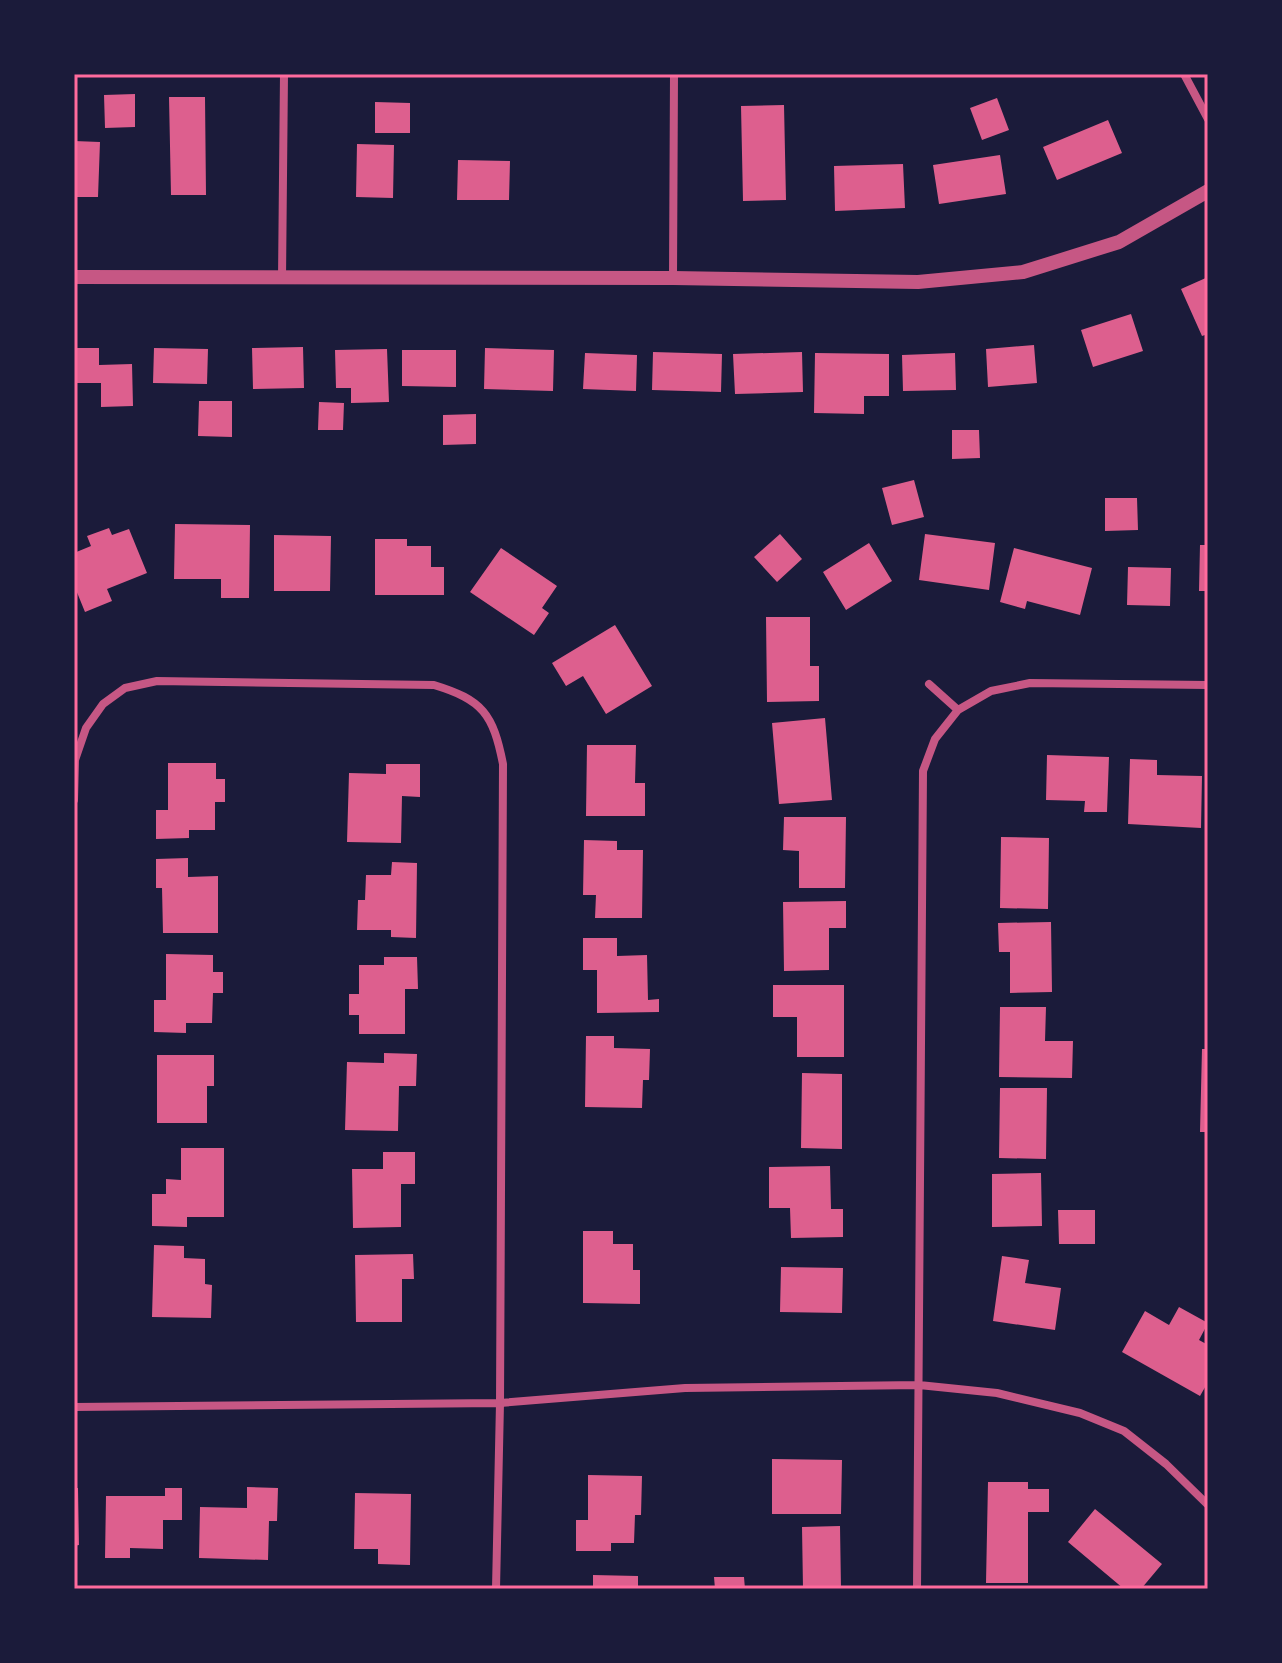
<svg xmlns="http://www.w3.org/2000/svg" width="1282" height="1663" viewBox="0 0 1282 1663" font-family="Overpass,sans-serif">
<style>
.building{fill:#dd5f8e}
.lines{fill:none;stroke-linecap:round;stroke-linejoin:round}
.minor{stroke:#c65784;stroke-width:8}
.tertiary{stroke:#c65784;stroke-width:14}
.neatline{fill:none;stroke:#ff6b9d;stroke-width:3}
</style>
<rect width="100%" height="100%" fill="#1b1b3a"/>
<!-- building -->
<path class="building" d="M 135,94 L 135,127 L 105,128 L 104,95 Z
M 169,97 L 205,97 L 206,195 L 171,195 Z
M 997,98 L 1009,130 L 982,140 L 970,108 Z
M 375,102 L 410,103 L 410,133 L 375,133 Z
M 784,105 L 786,200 L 743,201 L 741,106 Z
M 1108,120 L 1122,153 L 1057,180 L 1043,147 Z
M 74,141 L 100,142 L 98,197 L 74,197 Z
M 357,144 L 394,145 L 393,198 L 356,197 Z
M 1000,155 L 1006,194 L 939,204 L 933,165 Z
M 458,160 L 510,161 L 509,200 L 457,200 Z
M 903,164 L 905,208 L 835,211 L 834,166 Z
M 1208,277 L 1208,334 L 1202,336 L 1181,289 Z
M 1131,314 L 1143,351 L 1093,367 L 1081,330 Z
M 1034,345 L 1037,383 L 988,387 L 986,349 Z
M 303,347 L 304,388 L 253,389 L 252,348 Z
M 74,348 L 99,348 L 99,365 L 132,364 L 133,406 L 101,407 L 101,383 L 74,383 Z
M 154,348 L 208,349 L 207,384 L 153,383 Z
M 485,348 L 554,350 L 553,391 L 484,389 Z
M 387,349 L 389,402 L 351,403 L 351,388 L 336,388 L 335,350 Z
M 402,350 L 456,350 L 456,387 L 402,386 Z
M 653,352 L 722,354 L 721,392 L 652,390 Z
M 802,352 L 803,392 L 735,394 L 733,354 Z
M 585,353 L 637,355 L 636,391 L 583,389 Z
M 815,353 L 889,354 L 889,396 L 864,396 L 864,414 L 814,413 Z
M 955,353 L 956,390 L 903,391 L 902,355 Z
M 199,401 L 232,401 L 232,437 L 198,436 Z
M 319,402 L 344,403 L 343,430 L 318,430 Z
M 476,414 L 476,444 L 443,445 L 443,415 Z
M 952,430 L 979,430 L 980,458 L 952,459 Z
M 914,480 L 924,517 L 892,525 L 882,488 Z
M 1105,498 L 1137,498 L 1138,530 L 1105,531 Z
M 175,524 L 250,525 L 249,598 L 221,598 L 221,579 L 174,579 Z
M 109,528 L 112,535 L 129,529 L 147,573 L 107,589 L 112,601 L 85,612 L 74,585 L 74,553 L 91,546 L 87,536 Z
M 780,534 L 802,559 L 777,582 L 754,557 Z
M 925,534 L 995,543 L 989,590 L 919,580 Z
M 274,535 L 331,536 L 330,591 L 274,591 Z
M 375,539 L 407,539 L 407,546 L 431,546 L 431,567 L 444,567 L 444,595 L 375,595 Z
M 869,543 L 892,581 L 846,610 L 823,572 Z
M 1200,545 L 1208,545 L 1208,591 L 1199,591 Z
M 501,548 L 557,586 L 542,608 L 549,613 L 534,635 L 470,592 Z
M 1014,548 L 1092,568 L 1080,615 L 1027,601 L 1025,609 L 1000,602 Z
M 1128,567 L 1171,568 L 1170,606 L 1127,605 Z
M 766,617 L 810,617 L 810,666 L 819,666 L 819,701 L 767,702 Z
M 615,625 L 652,686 L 606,714 L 583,676 L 566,686 L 552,663 Z
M 825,718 L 832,800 L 779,804 L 772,723 Z
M 587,745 L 636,745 L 635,783 L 645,783 L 645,816 L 586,816 Z
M 1047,755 L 1109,757 L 1107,812 L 1084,812 L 1085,801 L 1046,800 Z
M 1130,759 L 1157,760 L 1157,775 L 1202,776 L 1201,828 L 1128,824 Z
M 168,763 L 216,763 L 216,779 L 225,779 L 225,802 L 215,802 L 215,830 L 189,830 L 189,838 L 156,839 L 156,810 L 168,810 Z
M 386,764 L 420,764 L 420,797 L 402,796 L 401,843 L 347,842 L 349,773 L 386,774 Z
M 784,817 L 846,817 L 845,888 L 799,888 L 799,851 L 783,850 Z
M 1001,837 L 1049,838 L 1048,909 L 1000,908 Z
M 584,840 L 617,841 L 617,850 L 643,850 L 642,918 L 595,918 L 596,895 L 583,895 Z
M 188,858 L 188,877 L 218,876 L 218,933 L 163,933 L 162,888 L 156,888 L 156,859 Z
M 392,862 L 417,863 L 416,938 L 391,937 L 391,930 L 357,930 L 358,900 L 365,900 L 366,875 L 391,875 Z
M 846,901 L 846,928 L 829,928 L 829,970 L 784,971 L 783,902 Z
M 1051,922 L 1052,992 L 1010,993 L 1010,952 L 999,952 L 998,923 Z
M 583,938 L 617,938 L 617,956 L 647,955 L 648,1000 L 659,999 L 659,1012 L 597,1013 L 597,970 L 583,970 Z
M 166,954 L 213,955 L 213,972 L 223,972 L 223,993 L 213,993 L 212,1023 L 186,1023 L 186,1033 L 154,1032 L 154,1000 L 166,1000 Z
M 384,957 L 417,957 L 418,989 L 405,989 L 405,1034 L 359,1034 L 359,1015 L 349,1015 L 349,994 L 359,994 L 359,965 L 384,965 Z
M 773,985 L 844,985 L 844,1057 L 797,1057 L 797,1017 L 773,1017 Z
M 1000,1007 L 1046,1007 L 1045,1041 L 1073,1041 L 1072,1078 L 999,1077 Z
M 586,1036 L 614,1036 L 614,1048 L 650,1049 L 649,1080 L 643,1080 L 642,1108 L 585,1107 Z
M 1202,1049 L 1208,1049 L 1208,1132 L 1200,1132 Z
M 384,1053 L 417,1054 L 416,1086 L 399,1086 L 398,1131 L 345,1130 L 347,1062 L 384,1063 Z
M 157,1055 L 214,1055 L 214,1086 L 207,1086 L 207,1123 L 157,1123 Z
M 802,1073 L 842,1074 L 842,1149 L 801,1148 Z
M 1000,1088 L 1047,1088 L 1046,1159 L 999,1158 Z
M 181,1148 L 224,1148 L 224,1217 L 187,1217 L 187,1227 L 152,1226 L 152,1194 L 166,1194 L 166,1179 L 181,1180 Z
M 383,1152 L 415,1152 L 415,1184 L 401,1184 L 401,1227 L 353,1228 L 352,1169 L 383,1169 Z
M 830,1166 L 831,1209 L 843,1209 L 843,1237 L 791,1238 L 790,1208 L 769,1208 L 769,1167 Z
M 1041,1173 L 1042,1226 L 992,1227 L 992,1174 Z
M 1058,1210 L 1095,1210 L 1095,1244 L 1059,1244 Z
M 583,1231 L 613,1231 L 613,1244 L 633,1244 L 633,1270 L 640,1270 L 640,1304 L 583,1303 Z
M 154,1245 L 184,1246 L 184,1258 L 205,1259 L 205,1284 L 212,1285 L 211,1318 L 152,1317 Z
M 413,1254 L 414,1279 L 402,1279 L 402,1322 L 356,1322 L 355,1255 Z
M 1002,1256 L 1029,1260 L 1025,1283 L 1061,1288 L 1055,1330 L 993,1321 Z
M 781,1267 L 843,1268 L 842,1313 L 780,1312 Z
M 1179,1307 L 1208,1323 L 1199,1340 L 1208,1345 L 1208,1382 L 1200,1396 L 1122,1352 L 1145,1311 L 1169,1325 Z
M 772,1459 L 842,1460 L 841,1514 L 772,1514 Z
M 588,1475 L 642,1476 L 641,1515 L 635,1515 L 634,1543 L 611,1543 L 611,1551 L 576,1551 L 576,1520 L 588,1520 Z
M 988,1482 L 1028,1482 L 1028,1489 L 1049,1489 L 1049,1512 L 1028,1512 L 1028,1583 L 986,1583 Z
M 247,1487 L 278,1488 L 277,1521 L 269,1521 L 268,1560 L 199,1558 L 200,1507 L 247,1508 Z
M 74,1488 L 78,1488 L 79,1545 L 74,1546 Z
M 165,1488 L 182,1488 L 182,1520 L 163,1520 L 163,1549 L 130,1548 L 130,1558 L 105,1558 L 106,1496 L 165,1496 Z
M 355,1493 L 411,1494 L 410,1565 L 378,1564 L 378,1549 L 354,1549 Z
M 1095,1509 L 1162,1564 L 1141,1589 L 1124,1589 L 1068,1542 Z
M 840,1526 L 841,1589 L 803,1589 L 802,1527 Z
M 593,1575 L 638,1576 L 638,1589 L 593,1589 Z
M 714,1577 L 744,1577 L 745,1589 L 715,1589 Z"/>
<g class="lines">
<!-- minor -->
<path class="minor" d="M 1184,74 L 1208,119
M 673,278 L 674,74
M 282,279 L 284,74
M 929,684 L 958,710
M 74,800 L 75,760 L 86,728 L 103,704 L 125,688 L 157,681 L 434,685 C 483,700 493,714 503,764 L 500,1403 L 496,1589
M 74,1407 L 500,1403 L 685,1388 L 919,1385 L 997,1393 L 1080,1413 L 1124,1431 L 1166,1464 L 1208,1505
M 917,1589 L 923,771 L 935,739 L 958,710 L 991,691 L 1030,683 L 1208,685"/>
<!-- tertiary -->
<path class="tertiary" d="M 74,277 L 673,278 L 918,282 L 1023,272 L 1119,242 L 1208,191"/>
</g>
<!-- border -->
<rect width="1282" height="1663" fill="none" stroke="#1b1b3a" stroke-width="152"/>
<rect x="76" y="76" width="1130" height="1511" class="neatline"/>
</svg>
